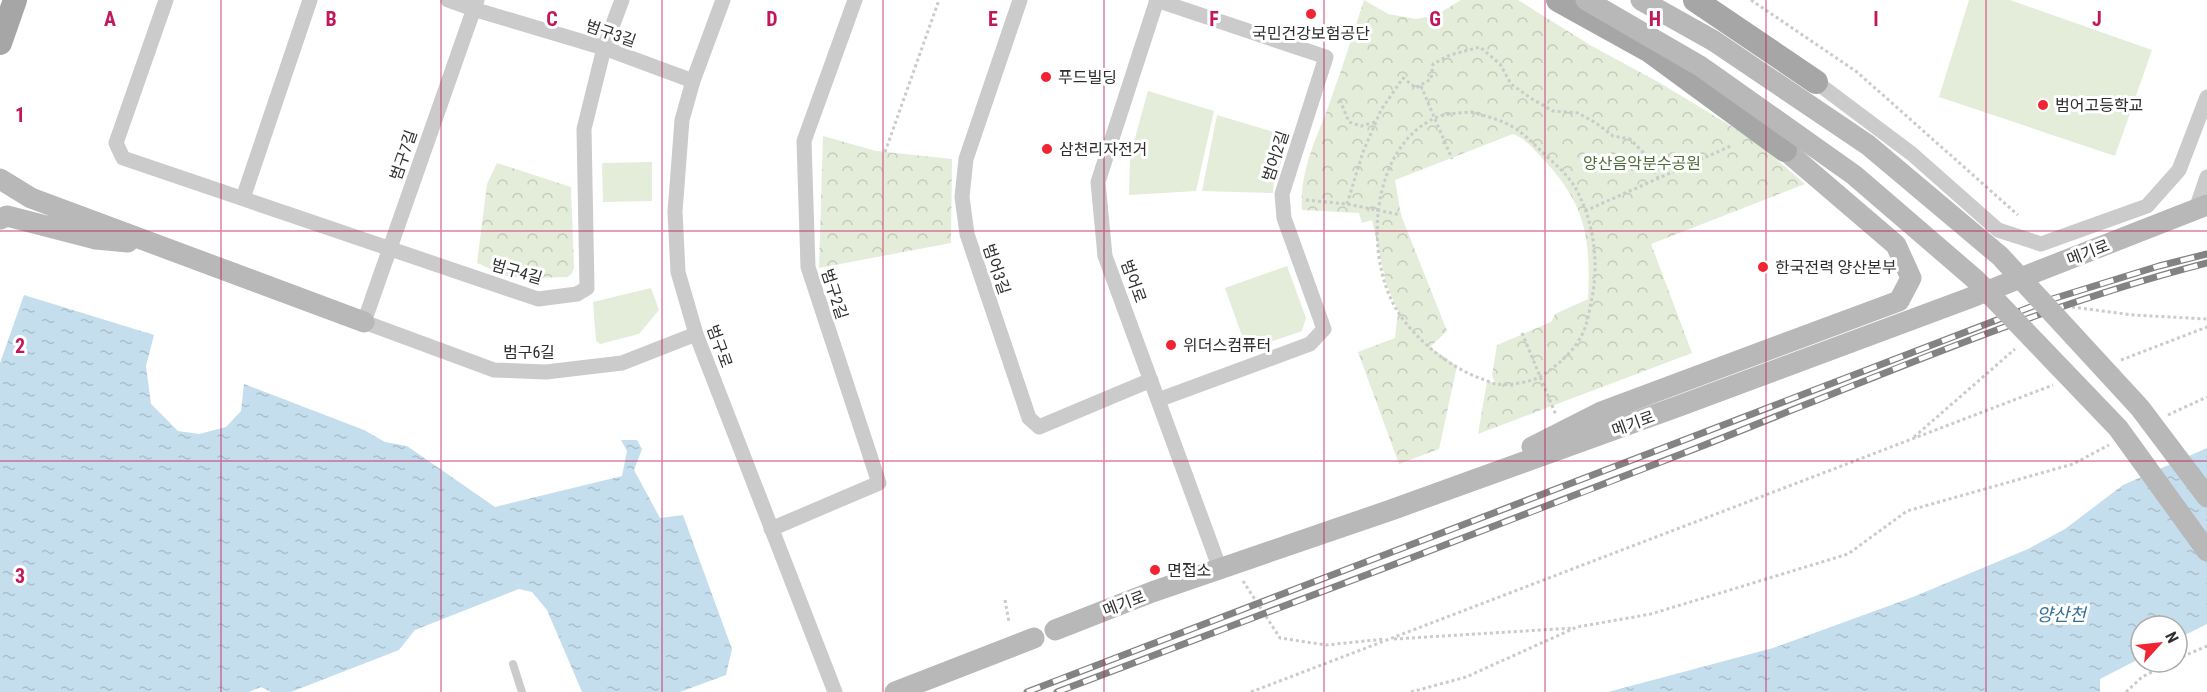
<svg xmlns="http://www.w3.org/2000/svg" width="2207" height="692" viewBox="0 0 2207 692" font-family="'Roboto Condensed','Noto Sans KR',sans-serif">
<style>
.green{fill:#e4ecda}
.park{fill:url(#park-crowns)}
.water{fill:url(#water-ripples)}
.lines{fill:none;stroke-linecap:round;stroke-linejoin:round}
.path{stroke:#cbcbcb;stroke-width:3;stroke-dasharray:3 3;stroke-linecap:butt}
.lane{stroke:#cbcbcb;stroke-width:8}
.street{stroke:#cbcbcb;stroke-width:15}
.secondary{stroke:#b8b8b8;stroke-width:21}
.primary{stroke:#a6a6a6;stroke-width:24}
.rail-casing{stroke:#838383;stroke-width:7}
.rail{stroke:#fff;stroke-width:4.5;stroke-dasharray:14;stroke-linecap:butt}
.secondary-bridge{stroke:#b8b8b8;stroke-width:21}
.grid{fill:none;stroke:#c2185b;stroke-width:1.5;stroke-opacity:0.55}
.poi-dot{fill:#f02433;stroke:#fff;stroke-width:2}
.labels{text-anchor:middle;stroke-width:6;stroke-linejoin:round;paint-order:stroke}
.street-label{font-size:16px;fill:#2e2e2e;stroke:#fff}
.poi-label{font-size:16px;fill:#2e2e2e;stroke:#fff;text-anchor:start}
.park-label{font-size:16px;fill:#506c38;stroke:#fff}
.water-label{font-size:18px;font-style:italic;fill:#377095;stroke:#fff}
.grid-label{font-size:20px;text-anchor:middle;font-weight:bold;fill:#c2185b;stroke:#fff;stroke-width:6;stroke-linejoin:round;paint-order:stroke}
</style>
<defs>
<pattern id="park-crowns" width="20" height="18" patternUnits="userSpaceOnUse" patternTransform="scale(1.5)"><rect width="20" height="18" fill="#e4ecda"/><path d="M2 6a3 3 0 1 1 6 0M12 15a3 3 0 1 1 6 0" fill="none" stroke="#c4cbbb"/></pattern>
<pattern id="water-ripples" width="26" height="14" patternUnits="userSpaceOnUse" patternTransform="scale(1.5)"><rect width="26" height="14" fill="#c5deed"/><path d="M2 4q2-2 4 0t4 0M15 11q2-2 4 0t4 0" fill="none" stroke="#aabfcc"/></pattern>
</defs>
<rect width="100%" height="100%" fill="#fff"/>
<!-- green -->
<path class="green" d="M 1969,0 L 2010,0 L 2152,50 L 2115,156 L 1939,97 Z
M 1148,91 L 1214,111 L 1196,191 L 1129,195 L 1130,156 Z
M 1217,115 L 1290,137 L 1274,182 L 1273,193 L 1202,191 Z
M 652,162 L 652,201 L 603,202 L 602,163 Z
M 1287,266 L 1306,318 L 1302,331 L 1247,350 L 1225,288 Z
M 651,288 L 659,310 L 639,334 L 600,344 L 596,341 L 593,302 Z"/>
<!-- park -->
<path class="park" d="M 1364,0 L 1388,14 L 1416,19 L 1436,15 L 1461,0 L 1518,0 L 1590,45 L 1660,83 L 1754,140 L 1805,184 L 1651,244 L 1692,353 L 1478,434 L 1487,381 L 1495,383 L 1492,375 L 1497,345 L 1551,322 L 1555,314 L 1588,299 C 1591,238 1586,204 1542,158 C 1534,149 1525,138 1513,134 L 1395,180 L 1401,215 L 1447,331 L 1430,347 L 1457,366 L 1439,449 L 1399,464 L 1358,352 L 1395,338 L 1398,311 L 1386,283 L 1372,220 L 1362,223 L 1359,213 L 1302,210 C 1299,167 1320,133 1333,93 C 1344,63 1354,31 1364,0 Z
M 823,136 L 876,151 L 952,159 L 951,243 L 819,268 Z
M 497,163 L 571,187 L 574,268 L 572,273 L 568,277 L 529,278 L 506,276 L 477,263 L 487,184 Z"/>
<!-- water -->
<path class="water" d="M 24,295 L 154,335 L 146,366 L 151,404 L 178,431 L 199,434 L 226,427 L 241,411 L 244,384 L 364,430 L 385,442 L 407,446 L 495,507 L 622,476 L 627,451 L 621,440 L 637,440 L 642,449 L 634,470 L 660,518 L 683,515 L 732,649 L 726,675 L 680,692 L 582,692 L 547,610 L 532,592 L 519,589 L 415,630 L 399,650 L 291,692 L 271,692 L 261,687 L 249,692 L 0,692 L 0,363 Z
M 2207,448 L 2207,624 L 2177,639 L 2177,626 L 2141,626 L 2141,658 L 2100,679 L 2100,692 L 1608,692 L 1773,648 L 1913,597 L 2028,549 L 2065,529 L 2123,485 Z"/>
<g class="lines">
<!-- path -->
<path class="path" d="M 1751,0 L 1857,72 L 2018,215
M 1421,86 L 1452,159
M 1340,100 L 1349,122 L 1361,126 L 1375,122
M 1471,112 C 1485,116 1500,119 1513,127 C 1523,133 1532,142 1541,151 C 1552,161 1567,174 1575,187 C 1594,221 1600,264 1591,302 C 1589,314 1586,330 1579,340 C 1570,355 1557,365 1543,375 C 1533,382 1508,386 1495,384 C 1491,383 1486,380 1482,379 C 1449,367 1417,341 1398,312 C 1363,257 1370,148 1435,118 C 1446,113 1459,113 1471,112 Z
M 885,152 L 939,0
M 1306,200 L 1347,204 L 1401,215
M 1347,204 L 1363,152 L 1381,110 L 1403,78 L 1416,88 L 1431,79 L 1433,64 L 1450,55 L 1480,47 L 1500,64 L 1511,84 L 1532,99 L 1553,111 L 1578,113 L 1596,123 L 1613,136 L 1630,139 L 1645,154 L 1658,178
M 1585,211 L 1733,145
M 2072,307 L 2133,315 L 2207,319
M 1522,333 L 1556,415
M 2121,360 L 2207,327
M 2168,415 L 2207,397
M 1914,437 L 2015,349
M 1243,581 L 1280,638 L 1326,645 L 1385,639
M 1005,600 L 1009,622
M 1394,639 L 1574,628
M 2177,659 L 2207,646
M 1251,692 L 2053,385
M 1411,692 L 1466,677 L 1577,627 L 1651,614 L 1848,554 L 1907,511 L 2073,464 L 2109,445
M 2126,692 L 2142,677 L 2171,662"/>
<!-- lane -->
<path class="lane" d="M 513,664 L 522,692"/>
<!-- street -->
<path class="street" d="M 166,0 L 116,143 L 123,158 L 538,299 L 577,294 L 587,288 L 584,129 L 604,48 L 622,0
M 448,0 L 473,9 L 604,48 L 693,81
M 477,0 L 364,322 L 494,370 L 546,372 L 622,363 L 696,334
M 723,0 L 693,81 L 682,120 L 675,212 L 678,272 L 696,334 L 835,692
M 1020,0 L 966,159 L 962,197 L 967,234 L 1029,418 L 1039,427 L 1151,380
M 1156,0 L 1326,57 L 1282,194 L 1284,218 L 1324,329 L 1310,344 L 1158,400
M 1157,0 L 1098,182 L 1105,256 L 1220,569
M 1816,82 L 1912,154 L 1998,230 L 2041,244 L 2147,206 L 2179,170 L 2207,97
M 243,198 L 310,0
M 2196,209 L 2207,177
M 771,529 L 879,483 L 808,267 L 804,141 L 855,0"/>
<!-- secondary -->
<path class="secondary" d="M 0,179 L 31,198 L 364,322
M 0,219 L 7,216 L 96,239 L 128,242
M 1532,447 L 1601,412 L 1899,301 L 1911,278 L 1896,245 L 1785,150
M 1055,630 L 1152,592 L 1391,510 L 1679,406 L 1967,299 L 2207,205
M 895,692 L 1034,638"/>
<!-- primary -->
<path class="primary" d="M 1558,0 L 1650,51 L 1785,150
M 1695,0 L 1816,82
M 0,43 L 15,0"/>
<defs>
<path id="rail" d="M 1027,692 L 2049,300 L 2159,266 L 2207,254
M 1057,692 C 1271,611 1484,531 1697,448 C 1865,382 2032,308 2207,263"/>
</defs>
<!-- rail casing -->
<use href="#rail" class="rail-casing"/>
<!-- rail -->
<use href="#rail" class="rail"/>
<!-- secondary-bridge -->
<path class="secondary-bridge" d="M 1586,0 L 1700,66 L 1854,175 L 1976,280 L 2118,428 L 2207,551
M 1641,0 L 1714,41 L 1868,145 L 2000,256 L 2140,408 L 2207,497"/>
</g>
<!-- grid -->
<path class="grid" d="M 221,0 L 221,692M 441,0 L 441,692M 662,0 L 662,692M 883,0 L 883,692M 1104,0 L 1104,692M 1324,0 L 1324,692M 1545,0 L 1545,692M 1766,0 L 1766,692M 1986,0 L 1986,692M 0,231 L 2207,231M 0,461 L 2207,461"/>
<!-- markers -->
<g class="poi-dot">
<circle cx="1311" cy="14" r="6"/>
<circle cx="1046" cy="77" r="6"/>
<circle cx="2043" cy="105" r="6"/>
<circle cx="1047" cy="149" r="6"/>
<circle cx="1763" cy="267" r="6"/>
<circle cx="1171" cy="345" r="6"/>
<circle cx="1155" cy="570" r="6"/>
</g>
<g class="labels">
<!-- street labels -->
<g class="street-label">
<text transform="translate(611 33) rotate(19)" y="6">범구3길</text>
<text transform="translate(403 155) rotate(-71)" y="6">범구7길</text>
<text transform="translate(1275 156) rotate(-72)" y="6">범어2길</text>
<text transform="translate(2088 252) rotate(-21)" y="6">메기로</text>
<text transform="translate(997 269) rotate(71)" y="6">범어3길</text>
<text transform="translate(517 271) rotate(16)" y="6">범구4길</text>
<text transform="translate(1134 281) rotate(70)" y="6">범어로</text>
<text transform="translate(835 294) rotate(72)" y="6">범구2길</text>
<text transform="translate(720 346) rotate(70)" y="6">범구로</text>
<text x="529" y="358">범구6길</text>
<text transform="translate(1633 423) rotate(-20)" y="6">메기로</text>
<text transform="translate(1124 603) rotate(-21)" y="6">메기로</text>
</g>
<!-- poi labels -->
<g class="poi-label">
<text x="1311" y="39" text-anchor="middle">국민건강보험공단</text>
<text x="1058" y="83">푸드빌딩</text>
<text x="2055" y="111">범어고등학교</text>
<text x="1059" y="155">삼천리자전거</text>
<text x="1775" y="273">한국전력 양산본부</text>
<text x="1183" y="351">위더스컴퓨터</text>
<text x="1167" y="576">면접소</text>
</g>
<!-- park labels -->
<g class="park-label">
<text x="1642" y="169">양산음악분수공원</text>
</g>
<!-- water labels -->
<g class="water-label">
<text x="2061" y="621">양산천</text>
</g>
</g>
<g class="grid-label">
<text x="110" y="26">A</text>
<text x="331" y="26">B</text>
<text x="552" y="26">C</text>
<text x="772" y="26">D</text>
<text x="993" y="26">E</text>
<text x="1214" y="26">F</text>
<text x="1435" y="26">G</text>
<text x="1655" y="26">H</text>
<text x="1876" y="26">I</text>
<text x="2097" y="26">J</text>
<text x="20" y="122">1</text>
<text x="20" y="353">2</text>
<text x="20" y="583">3</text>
</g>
<!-- north arrow -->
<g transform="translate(2159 644) rotate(63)"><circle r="28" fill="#ffffff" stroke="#ababab" stroke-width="1.5"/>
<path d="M0-4.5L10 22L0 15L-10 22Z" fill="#f02433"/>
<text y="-9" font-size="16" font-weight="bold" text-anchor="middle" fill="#2e2e2e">N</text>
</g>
</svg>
